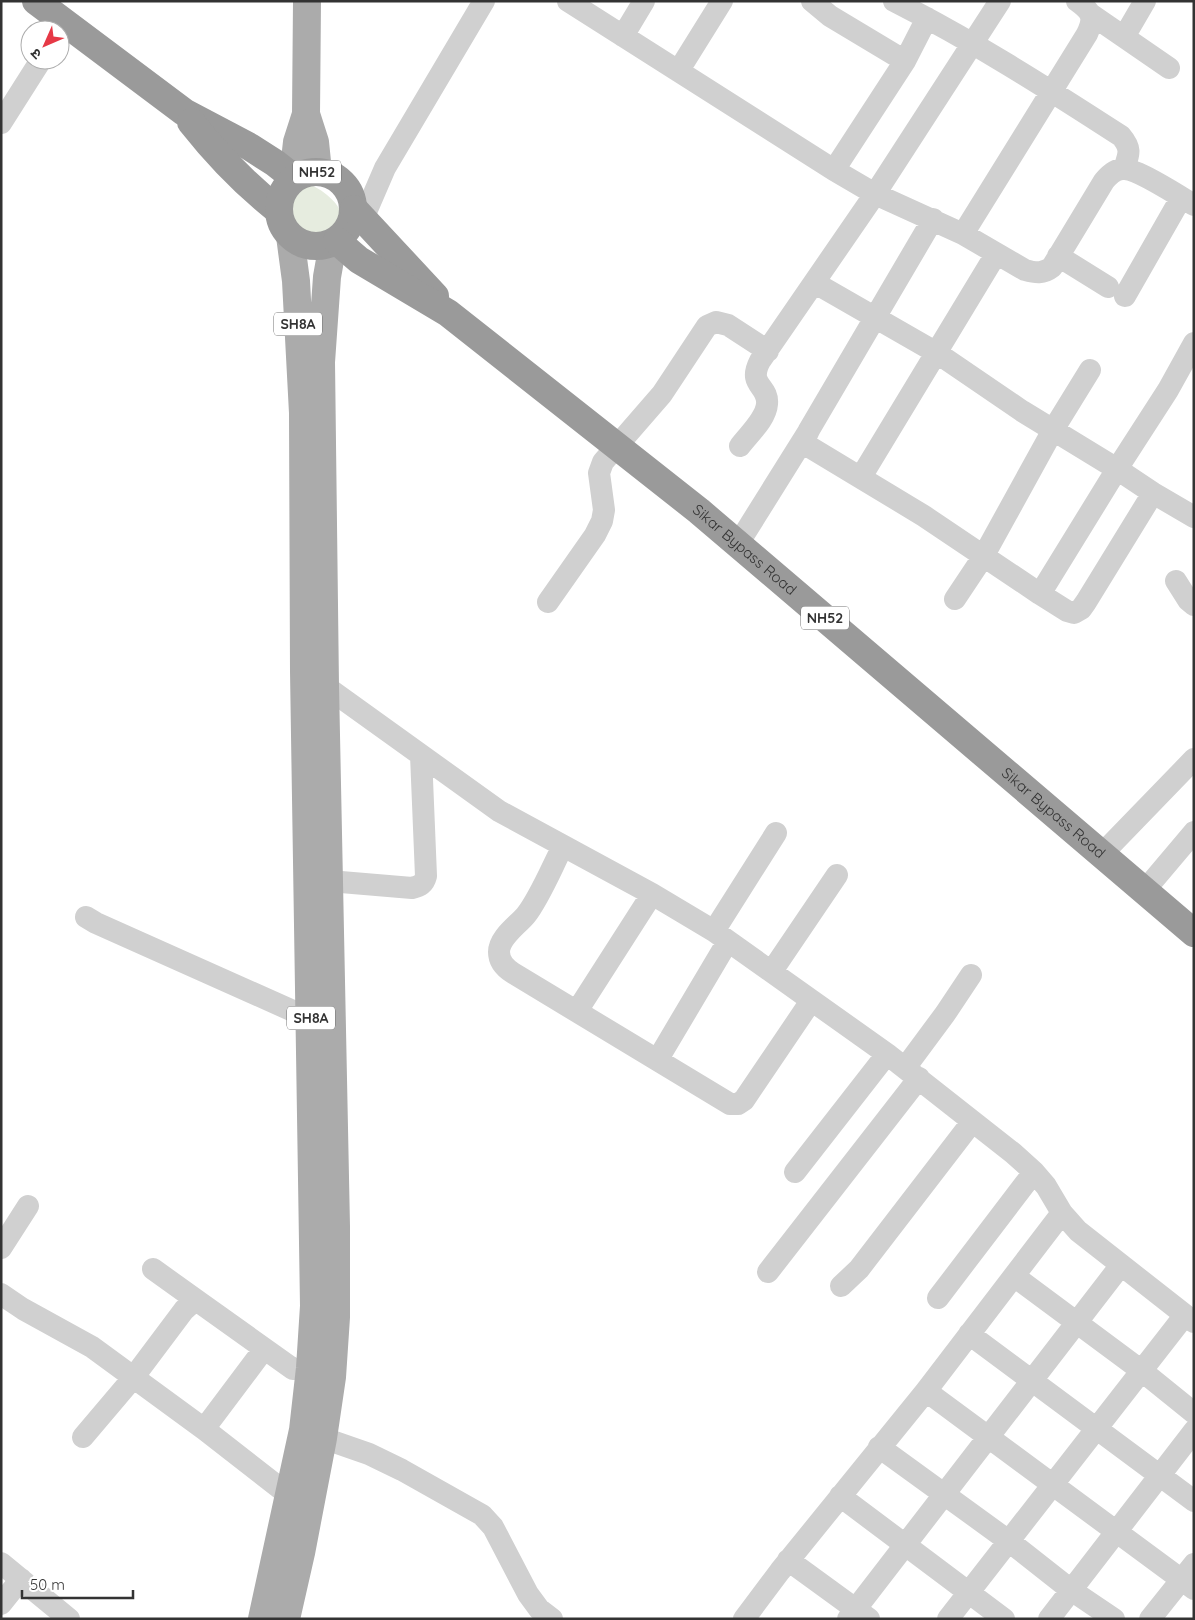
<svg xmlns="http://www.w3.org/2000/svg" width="1195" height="1620" viewBox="0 0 1195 1620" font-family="Quicksand,'Noto Sans Devanagari',sans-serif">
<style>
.green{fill:#e6ecdf}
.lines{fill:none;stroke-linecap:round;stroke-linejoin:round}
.minor{stroke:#d0d0d0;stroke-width:22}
.major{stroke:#ababab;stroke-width:28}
.highway{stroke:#9a9a9a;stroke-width:28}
.labels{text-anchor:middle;stroke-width:5;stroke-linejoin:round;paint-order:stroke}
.shield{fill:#fff;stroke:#707070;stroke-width:1}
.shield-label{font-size:14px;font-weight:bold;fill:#333}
.street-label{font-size:15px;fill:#333;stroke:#fff}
</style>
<rect width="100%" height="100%" fill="#fff"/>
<!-- green -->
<path class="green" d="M 304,182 C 317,186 340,201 342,217 C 343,220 341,225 340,229 L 323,241 L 310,239 L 283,216 C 279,196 283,188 304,182 Z"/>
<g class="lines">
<!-- minor -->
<path class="minor" d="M 568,1 L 834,170 L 875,194 L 963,234 L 1025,270 C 1036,273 1043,274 1052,267 L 1104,181 C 1109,175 1115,169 1123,169 C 1136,168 1181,197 1194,205
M 812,1 L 830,16 L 905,61
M 894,1 C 973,41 1047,88 1121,136 C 1132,149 1129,154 1124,169
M 1092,15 L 1169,68
M 623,36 L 644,1
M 1124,37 L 1145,1
M 679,70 L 722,1
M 1,123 L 41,60
M 834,170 L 905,61 L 927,18
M 363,219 L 385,168 L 484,1
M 933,219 L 809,430 L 805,439 L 808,446 L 924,516 L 1040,594 L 1067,611 L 1074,613 L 1081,609 L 1086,602 L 1153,493
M 963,234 L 1087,34 C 1095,17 1092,12 1077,1
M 1058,256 L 1108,287
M 815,283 L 937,353 L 1022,411 L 1117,469 L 1153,493 L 1194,517
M 1125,296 L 1181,198
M 740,446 C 749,434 766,419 767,404 C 769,385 747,386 760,361 L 875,194 L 1000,1
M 861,477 L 996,254
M 738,544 L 808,432
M 1176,581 L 1188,600 L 1194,605
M 1040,594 L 1117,469 L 1168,390 L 1194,343
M 955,599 L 983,557 L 1053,430 L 1090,370
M 548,602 L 595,535 L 602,521 L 604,510 L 599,473 L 603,462 L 662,394 L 707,326 L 716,322 L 728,325 L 768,351
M 325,686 L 499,811 L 652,894 L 714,931 L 887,1054 L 1013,1153 L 1034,1172 L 1046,1186 L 1062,1213 L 1078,1231 L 1194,1322
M 563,846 C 552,867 540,897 526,915 C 518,925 499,937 499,952 C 499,961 505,968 513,973 L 730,1104 L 738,1104 L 744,1100 L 811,1001
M 1102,854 L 1194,759
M 329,881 L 412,888 C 420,886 424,884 426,876 L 421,755
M 1145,890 L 1194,832
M 86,917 L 96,923 L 311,1019
M 714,931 L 776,833
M 772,971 L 837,875
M 577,1011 L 652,894
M 658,1059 L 728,941
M 905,1068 L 945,1014 L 971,975
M 795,1172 L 887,1054
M 1,1248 L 28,1206
M 153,1269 L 199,1302
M 768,1272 L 919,1078
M 1014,1276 L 1142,1371 L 1194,1413
M 841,1286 L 859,1269 L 972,1122
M 1,1294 L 23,1309 L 92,1347 L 204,1429 L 290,1496
M 938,1298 L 1034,1172
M 969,1334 L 1194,1501
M 926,1391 L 1194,1589
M 204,1429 L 264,1349
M 83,1437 L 133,1378 L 184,1310 L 194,1301 L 199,1302 L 293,1369 L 310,1368 L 326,1371
M 323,1438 L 369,1454 L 402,1470 L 482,1515 L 493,1527 L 528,1594 L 539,1609 L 552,1619
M 879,1447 L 1010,1542 L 1071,1590 L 1114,1619
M 840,1496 L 1004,1619
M 788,1560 L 869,1619
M 1,1563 L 69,1619
M 1,1604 L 21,1579
M 744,1619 L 780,1571 L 926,1391 L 1062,1213
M 848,1619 L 1121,1265
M 948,1619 L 1185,1315
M 1049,1619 L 1194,1431
M 1150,1619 L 1194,1564"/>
<!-- major -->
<path class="major" d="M 306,114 L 315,142 L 318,172
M 300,175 L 296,165 L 296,151 L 297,142 L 306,114 L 307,1
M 262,1619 L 303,1430 L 310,1368 L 314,1306 L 304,671 L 303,413 L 296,281 L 290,236
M 286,1619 L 301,1553 L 323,1438 L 332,1377 L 336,1317 L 336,1226 L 325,686 L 321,362 L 327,277 L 333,243"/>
<!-- highway -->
<g class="highway">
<path d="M 36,1 L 184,112 L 250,147 L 275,163 L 294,178"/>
<path d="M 191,122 C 217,155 246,185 279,211"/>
<circle cx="316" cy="209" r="37"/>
<path d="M 354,209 L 435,296"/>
<path id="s1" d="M 337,241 L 359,260 L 448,313 L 699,511 L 1194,933"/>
</g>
</g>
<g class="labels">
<!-- shield labels -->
<g class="shield">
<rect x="293" y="160.5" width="48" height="23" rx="4"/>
<rect x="274" y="312.5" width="48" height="23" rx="4"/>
<rect x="801" y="606.5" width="48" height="23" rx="4"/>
<rect x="287" y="1006.5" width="48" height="23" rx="4"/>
</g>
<g class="shield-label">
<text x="317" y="177">NH52</text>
<text x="298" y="329">SH8A</text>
<text x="825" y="623">NH52</text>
<text x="311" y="1023">SH8A</text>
</g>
<!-- street labels -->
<g class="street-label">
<text dy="5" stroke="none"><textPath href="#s1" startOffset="512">Sikar Bypass Road</textPath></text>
<text dy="5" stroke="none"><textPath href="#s1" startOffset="918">Sikar Bypass Road</textPath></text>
</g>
</g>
<!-- border -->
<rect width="1195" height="1620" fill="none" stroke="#333333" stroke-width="5"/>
<!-- north arrow -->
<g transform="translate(45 45) rotate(225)"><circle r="24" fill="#ffffff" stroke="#adadad"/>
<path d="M0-4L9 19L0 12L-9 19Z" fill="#e63946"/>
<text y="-8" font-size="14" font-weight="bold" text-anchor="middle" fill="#333333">उ</text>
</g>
<!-- scale -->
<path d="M22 1590v8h111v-8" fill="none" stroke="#333333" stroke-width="2.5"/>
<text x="30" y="1590" font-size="15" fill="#333333" stroke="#ffffff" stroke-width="4" paint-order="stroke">50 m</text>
</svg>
